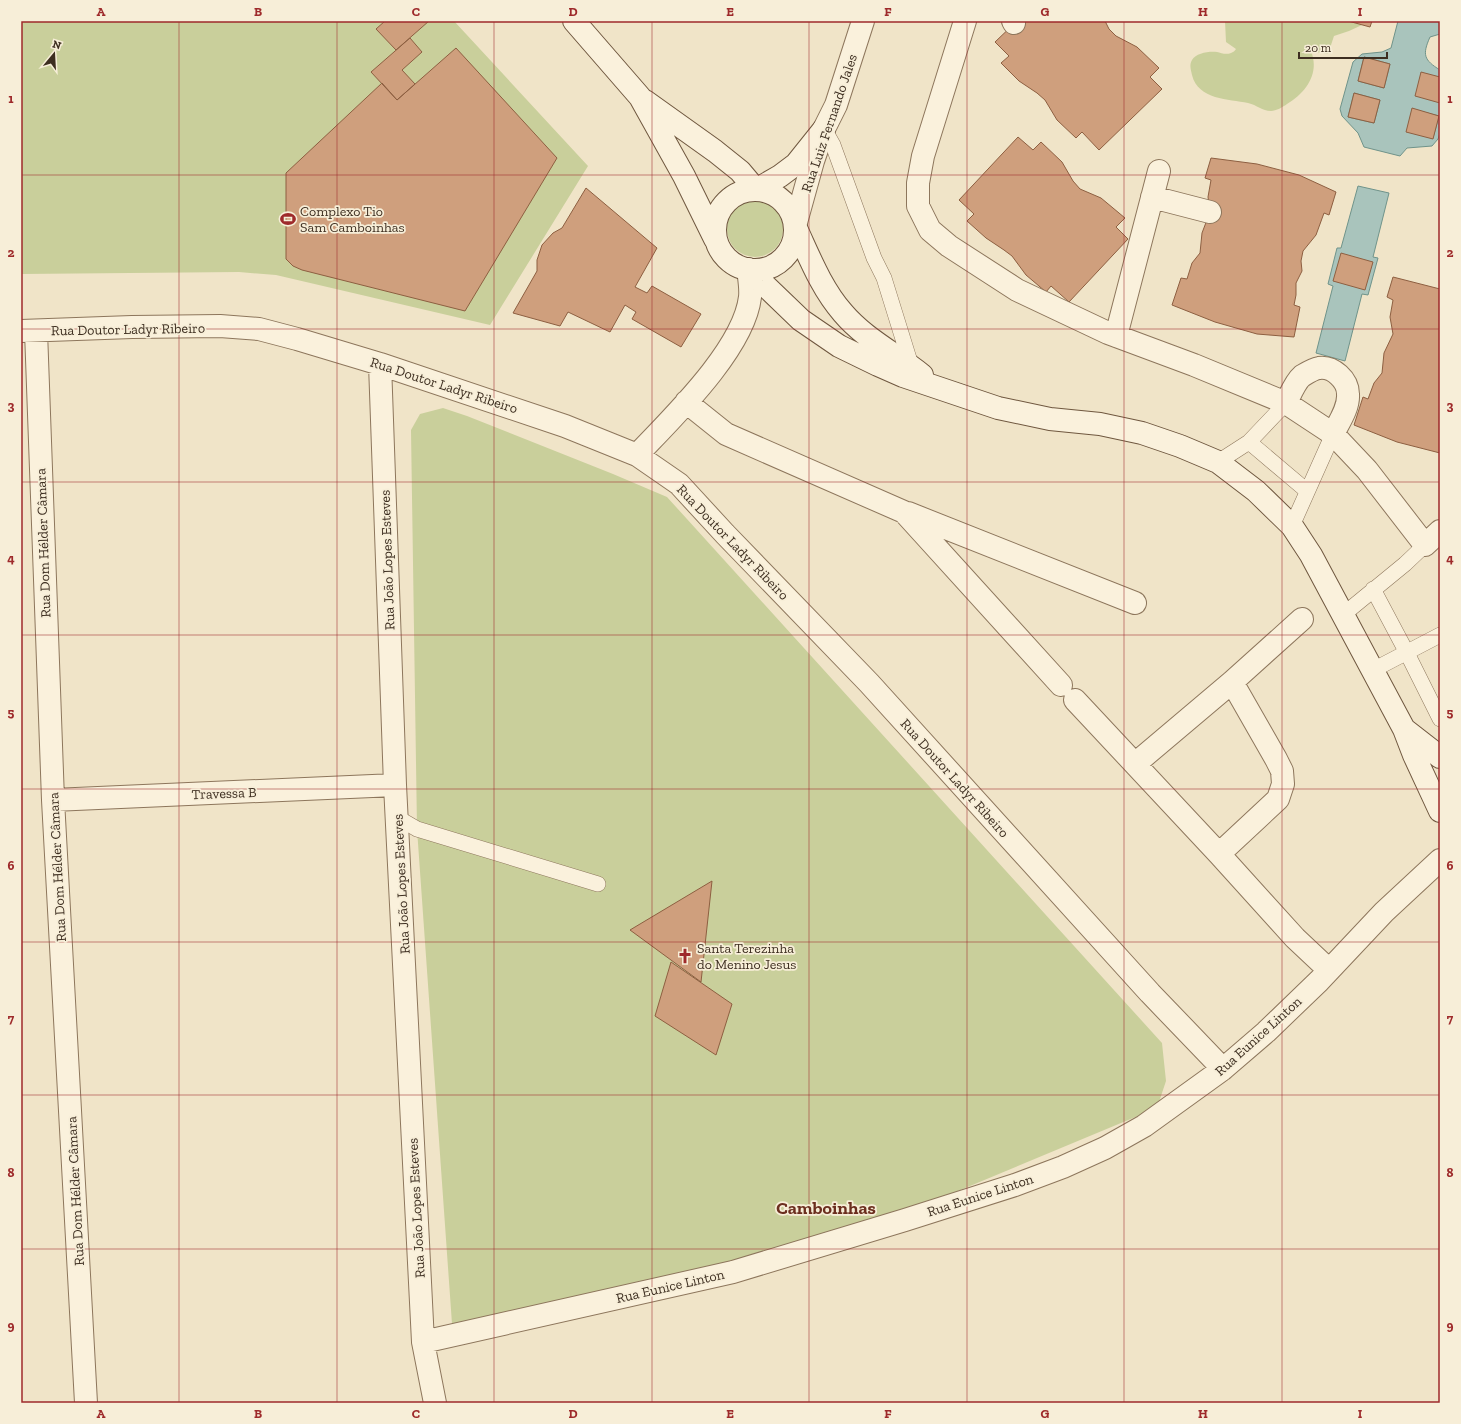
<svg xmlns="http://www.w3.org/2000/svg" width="1461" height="1424" viewBox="0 0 1461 1424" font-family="'Zilla Slab',serif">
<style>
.green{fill:#c9cf9b}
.water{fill:#a9c4bc;stroke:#6f938a;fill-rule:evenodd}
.building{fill:#cf9f7d;stroke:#8d5f41}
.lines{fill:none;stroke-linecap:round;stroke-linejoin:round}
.lane-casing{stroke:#8d765c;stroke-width:16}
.street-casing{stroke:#8d765c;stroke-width:24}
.secondary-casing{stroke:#6f573f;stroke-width:24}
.lane{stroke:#faf1dc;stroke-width:15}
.street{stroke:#faf1dc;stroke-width:22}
.secondary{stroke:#faf1dc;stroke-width:22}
.grid{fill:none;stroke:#9e2a2b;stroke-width:1;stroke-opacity:0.55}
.labels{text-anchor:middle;stroke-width:3.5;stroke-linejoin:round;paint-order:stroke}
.street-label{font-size:14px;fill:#3d2e20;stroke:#f7eed8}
.poi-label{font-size:14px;fill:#3d2e20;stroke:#f7eed8;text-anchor:start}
.district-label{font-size:18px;font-weight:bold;fill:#6b2e1e;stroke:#f7eed8}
.neatline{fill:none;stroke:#9e2a2b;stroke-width:1.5}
.grid-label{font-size:13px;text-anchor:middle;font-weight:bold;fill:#9e2a2b}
</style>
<rect width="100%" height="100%" fill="#f0e4c8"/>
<!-- green -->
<path class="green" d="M 21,21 L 454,21 L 588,166 L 490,325 L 276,275 L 239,272 L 21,274 Z
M 1225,21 L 1348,21 L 1362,25 L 1349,31 L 1334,36 L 1328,54 L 1311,51 C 1320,73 1306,93 1287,104 C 1283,107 1276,111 1271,111 C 1262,111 1257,105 1248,103 C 1229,99 1198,100 1192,75 C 1191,70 1189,65 1192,60 C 1196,53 1209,51 1217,52 C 1221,53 1226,55 1231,53 C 1233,52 1235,51 1236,49 L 1226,42 Z
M727 229a28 28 0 1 1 56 0a28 28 0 1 1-56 0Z
M 443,408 L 467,416 L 613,474 L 667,497 L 1162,1043 L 1166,1081 L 1157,1108 L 797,1258 L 453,1338 L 417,829 L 411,430 L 420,414 Z"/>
<!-- water -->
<path class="water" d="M 1398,21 L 1437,21 L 1440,24 L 1440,34 L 1430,37 C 1422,55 1424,60 1440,70 L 1440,133 L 1438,139 L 1432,146 L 1407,148 L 1400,156 L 1364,147 L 1358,133 L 1342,116 L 1340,109 L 1353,62 L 1362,54 L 1382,52 L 1391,48 ZM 1364,57 L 1390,64 L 1384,88 L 1358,81 ZM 1354,93 L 1380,100 L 1374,123 L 1348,117 ZM 1412,109 L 1439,116 L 1433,138 Z
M 1358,186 L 1389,193 L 1373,257 L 1378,258 L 1368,295 L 1362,294 L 1345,361 L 1316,353 L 1333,286 L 1328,284 L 1337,248 L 1341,248 Z"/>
<!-- building -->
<path class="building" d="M 385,21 L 429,21 L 396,50 L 376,29 Z
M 1017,21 L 1105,21 L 1109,29 L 1116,36 L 1137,47 L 1159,68 L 1150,77 L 1162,89 L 1099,150 L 1082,132 L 1076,138 L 1057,120 L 1045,100 L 1037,93 L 1019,81 L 1001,63 L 1009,56 L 995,42 Z
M 1348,21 L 1372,21 L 1370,27 Z
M 410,38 L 422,52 L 402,70 L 415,84 L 397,100 L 371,72 Z
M 456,48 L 557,158 L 465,311 L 302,270 L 293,266 L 286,259 L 286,173 L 382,83 L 397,100 Z
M 1364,57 L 1390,64 L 1384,88 L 1358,81 Z
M 1421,72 L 1440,77 L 1440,103 L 1415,96 Z
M 1354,93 L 1380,100 L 1374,123 L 1348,117 Z
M 1412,108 L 1439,116 L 1433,139 L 1406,132 Z
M 1018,137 L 1033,150 L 1041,142 L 1062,162 L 1073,181 L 1080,189 L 1101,198 L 1125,218 L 1116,227 L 1128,239 L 1069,302 L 1051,286 L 1046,292 L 1026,275 L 1012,256 L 1004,250 L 986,238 L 967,221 L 974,214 L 959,200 Z
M 1211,158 L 1257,164 L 1299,175 L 1336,192 L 1329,215 L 1324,213 L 1316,235 L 1303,251 L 1301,261 L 1302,271 L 1296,283 L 1296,295 L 1294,305 L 1300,307 L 1294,337 L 1257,334 L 1215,322 L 1172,305 L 1181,278 L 1187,279 L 1192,263 L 1200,253 L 1202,233 L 1210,212 L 1208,197 L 1211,180 L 1205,178 Z
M 586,188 L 657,248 L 635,287 L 647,293 L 652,286 L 701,314 L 681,347 L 632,319 L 636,312 L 625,305 L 610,332 L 568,312 L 560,326 L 513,313 L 537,271 L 537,260 L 542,245 L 553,233 L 562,228 Z
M 1341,253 L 1373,262 L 1365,290 L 1333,281 Z
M 1393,277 L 1440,289 L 1440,453 L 1397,442 L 1354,425 L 1363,397 L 1368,399 L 1374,383 L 1382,373 L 1384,353 L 1393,334 L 1390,317 L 1393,300 L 1387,297 Z
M 712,881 L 701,982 L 630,930 Z
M 671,962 L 732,1004 L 716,1055 L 655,1016 Z"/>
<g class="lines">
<defs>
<path id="lane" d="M 824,129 L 833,145 L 874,258 L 884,278 L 911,365
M 1249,442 L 1307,491
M 1218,462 L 1249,442 L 1286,403
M 1292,526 L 1333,434
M 1373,589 L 1407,653 L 1440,719
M 1344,614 L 1405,564 L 1425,545
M 1373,670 L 1440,635
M 398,818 L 417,829 L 598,884"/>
<path id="street" d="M 965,21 L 923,156 L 918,183 L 918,206 L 930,230 L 949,246 L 1017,290 L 1108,333 L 1194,365 L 1286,403 L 1333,434 L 1367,470 L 1425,545 L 1440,531
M 1013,21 L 1014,23
M 1152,197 L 1210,212
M 795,226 L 813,161 L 824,129 L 836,105 L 863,21
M 21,331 L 132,327 L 220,326 L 259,329 L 297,339 L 380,364 L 565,426 L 637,455 L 679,484 L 725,534 L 869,683 L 1150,993 L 1223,1069
M 36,331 L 53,800 L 86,1403
M 1116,336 L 1159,171
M 380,364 L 395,785 L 423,1342 L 435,1403
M 686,402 L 726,434 L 904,512 L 1061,685
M 1286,403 C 1290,395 1295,382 1302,376 C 1307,373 1313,369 1319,368 C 1333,366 1348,380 1348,394 C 1349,408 1339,422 1333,434
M 637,455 C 672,418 744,349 750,297 C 751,288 749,278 748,269
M 908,513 L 1135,603
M 1075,700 L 1219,854 L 1295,938 L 1329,970
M 1135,764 L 1232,682 L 1302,619
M 53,800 L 395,785
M 1219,854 L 1278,799 L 1283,784 L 1282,771 L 1276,759 L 1232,682
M 423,1342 L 733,1272 L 905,1220 L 1015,1185 L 1063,1167 L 1105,1148 L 1144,1126 L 1223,1069 L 1266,1032 L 1319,981 L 1384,912 L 1440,860"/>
<path id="secondary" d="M 574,21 L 640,97 L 684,176 L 715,239
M 645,101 L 715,151 L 740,171 L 756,190
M 756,190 L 780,176 L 796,164 L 824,129
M715 230a40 40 0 1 1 80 0a40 40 0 1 1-80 0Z
M 795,226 C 809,256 821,288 843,313 C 865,339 896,354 922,375
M 748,269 L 801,320 L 839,346 L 878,365 L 903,376 L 998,408 L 1050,419 L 1100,424 L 1142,433 L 1180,446 L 1218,462 L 1256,491 L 1292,526 L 1311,555 L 1404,729 L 1414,755 L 1440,811
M 1404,729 L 1440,757"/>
</defs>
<!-- lane casing -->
<use href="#lane" class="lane-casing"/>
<!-- street casing -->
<use href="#street" class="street-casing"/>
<!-- secondary casing -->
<use href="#secondary" class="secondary-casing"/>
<!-- lane -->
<use href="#lane" class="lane"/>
<!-- street -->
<use href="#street" class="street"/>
<!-- secondary -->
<use href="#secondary" class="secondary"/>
</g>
<!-- grid -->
<path class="grid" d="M 179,21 L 179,1403M 337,21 L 337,1403M 494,21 L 494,1403M 652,21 L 652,1403M 809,21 L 809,1403M 967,21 L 967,1403M 1124,21 L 1124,1403M 1282,21 L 1282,1403M 21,175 L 1440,175M 21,329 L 1440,329M 21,482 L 1440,482M 21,635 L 1440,635M 21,789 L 1440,789M 21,942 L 1440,942M 21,1095 L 1440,1095M 21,1249 L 1440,1249"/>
<!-- icons -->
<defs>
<symbol id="stadium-bare" viewBox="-9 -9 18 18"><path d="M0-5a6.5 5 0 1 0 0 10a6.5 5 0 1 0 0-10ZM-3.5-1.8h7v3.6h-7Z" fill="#9e2a2b" stroke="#f7eed8" stroke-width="2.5" paint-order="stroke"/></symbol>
<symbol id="church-bare" viewBox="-9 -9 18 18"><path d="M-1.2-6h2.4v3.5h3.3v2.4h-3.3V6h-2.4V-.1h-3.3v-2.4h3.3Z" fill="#9e2a2b" stroke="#f7eed8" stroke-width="2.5" paint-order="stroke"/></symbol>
</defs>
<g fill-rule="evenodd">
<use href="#stadium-bare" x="277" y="208" width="22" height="22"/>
<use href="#church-bare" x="674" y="945" width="22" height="22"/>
</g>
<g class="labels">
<!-- street labels -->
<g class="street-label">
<text transform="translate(829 123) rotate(-71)" y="5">Rua Luiz Fernando Jales</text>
<text transform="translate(128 329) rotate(-1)" y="5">Rua Doutor Ladyr Ribeiro</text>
<text transform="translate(444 385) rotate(18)" y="5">Rua Doutor Ladyr Ribeiro</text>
<text transform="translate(733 542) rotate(46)" y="5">Rua Doutor Ladyr Ribeiro</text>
<text transform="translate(43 543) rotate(-92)" y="5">Rua Dom Hélder Câmara</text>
<text transform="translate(387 560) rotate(-92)" y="5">Rua João Lopes Esteves</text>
<text transform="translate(955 778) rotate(48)" y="5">Rua Doutor Ladyr Ribeiro</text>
<text transform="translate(224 793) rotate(-2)" y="5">Travessa B</text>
<text transform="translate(57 867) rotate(-93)" y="5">Rua Dom Hélder Câmara</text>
<text transform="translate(401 884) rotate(-93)" y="5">Rua João Lopes Esteves</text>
<text transform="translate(1258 1036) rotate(-42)" y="5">Rua Eunice Linton</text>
<text transform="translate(75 1191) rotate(-93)" y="5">Rua Dom Hélder Câmara</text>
<text transform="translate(980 1195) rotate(-18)" y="5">Rua Eunice Linton</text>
<text transform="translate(416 1208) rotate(-93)" y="5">Rua João Lopes Esteves</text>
<text transform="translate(670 1286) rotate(-13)" y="5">Rua Eunice Linton</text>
</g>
<!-- poi labels -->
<g class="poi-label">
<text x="300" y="216">Complexo Tio<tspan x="300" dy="16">Sam Camboinhas</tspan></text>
<text x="697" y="953">Santa Terezinha<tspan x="697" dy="16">do Menino Jesus</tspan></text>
</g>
<!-- district labels -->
<g class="district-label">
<text x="826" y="1214">Camboinhas</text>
</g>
</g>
<!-- border -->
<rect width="1461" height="1424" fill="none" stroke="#f7eed8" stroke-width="44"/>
<!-- north arrow -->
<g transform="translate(54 54) rotate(18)" stroke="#f7eed8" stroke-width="3" paint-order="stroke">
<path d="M0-3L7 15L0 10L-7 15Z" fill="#3d2e20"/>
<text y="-6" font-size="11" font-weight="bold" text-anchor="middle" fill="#3d2e20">N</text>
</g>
<!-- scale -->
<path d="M1299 52v6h88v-6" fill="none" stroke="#3d2e20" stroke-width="2"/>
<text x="1305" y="52" font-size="12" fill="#3d2e20" stroke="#f7eed8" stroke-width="3" paint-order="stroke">20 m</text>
<rect x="22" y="22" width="1417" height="1380" class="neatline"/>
<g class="grid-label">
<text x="101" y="16">A</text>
<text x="258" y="16">B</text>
<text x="416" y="16">C</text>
<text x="573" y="16">D</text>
<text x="730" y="16">E</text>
<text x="888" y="16">F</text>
<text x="1045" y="16">G</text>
<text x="1203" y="16">H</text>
<text x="1360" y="16">I</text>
<text x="11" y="103">1</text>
<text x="1450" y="103">1</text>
<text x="11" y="257">2</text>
<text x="1450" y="257">2</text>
<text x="11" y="410">3</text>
<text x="1450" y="410">3</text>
<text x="11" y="563">4</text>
<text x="1450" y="563">4</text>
<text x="11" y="717">5</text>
<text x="1450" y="717">5</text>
<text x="11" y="870">6</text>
<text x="1450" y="870">6</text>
<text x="11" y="1023">7</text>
<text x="1450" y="1023">7</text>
<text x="11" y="1177">8</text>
<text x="1450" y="1177">8</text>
<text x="11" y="1330">9</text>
<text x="1450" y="1330">9</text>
<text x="101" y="1418">A</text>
<text x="258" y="1418">B</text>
<text x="416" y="1418">C</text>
<text x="573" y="1418">D</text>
<text x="730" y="1418">E</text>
<text x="888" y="1418">F</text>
<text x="1045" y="1418">G</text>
<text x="1203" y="1418">H</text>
<text x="1360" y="1418">I</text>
</g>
</svg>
